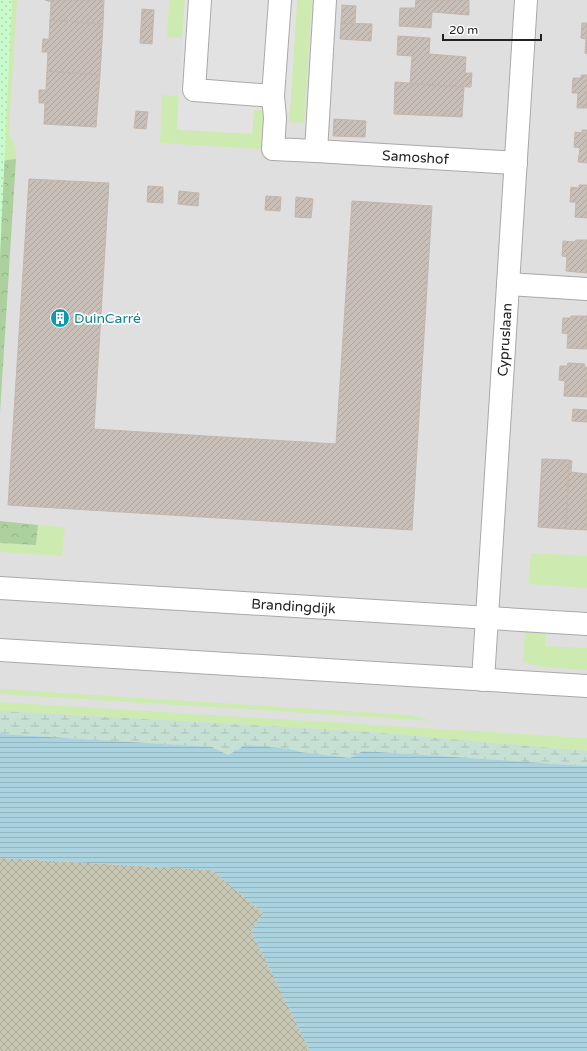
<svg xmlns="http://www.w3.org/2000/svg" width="587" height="1051" viewBox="0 0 587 1051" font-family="'Varela Round',sans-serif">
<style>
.residential{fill:#e0dfdf}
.construction{fill:url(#construction-cross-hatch)}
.grass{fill:#cdebb0}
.forest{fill:url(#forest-crowns)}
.wetland{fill:url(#wetland-marsh)}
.park{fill:url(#park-dots)}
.parking{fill:#e2e2e2}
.water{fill:url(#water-rules)}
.building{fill:url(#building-hatch);stroke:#c4b6ab}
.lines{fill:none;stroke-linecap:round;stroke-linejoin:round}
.minor-casing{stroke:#a9a9a9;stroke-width:24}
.tertiary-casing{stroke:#a9a9a9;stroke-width:24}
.minor{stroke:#fff;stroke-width:22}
.tertiary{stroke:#fff;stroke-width:22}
.labels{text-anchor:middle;stroke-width:3.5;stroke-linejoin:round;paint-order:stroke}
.street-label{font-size:14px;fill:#222;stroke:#fff}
.culture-label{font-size:14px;fill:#0d838f;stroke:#fff;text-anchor:start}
</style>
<defs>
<pattern id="construction-cross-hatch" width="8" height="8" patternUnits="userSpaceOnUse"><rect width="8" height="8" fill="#c7c7b4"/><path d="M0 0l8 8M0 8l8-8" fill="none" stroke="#abab9a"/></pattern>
<pattern id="forest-crowns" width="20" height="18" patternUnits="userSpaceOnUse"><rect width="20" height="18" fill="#add19e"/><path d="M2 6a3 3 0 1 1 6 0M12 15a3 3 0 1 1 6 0" fill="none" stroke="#95b388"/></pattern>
<pattern id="wetland-marsh" width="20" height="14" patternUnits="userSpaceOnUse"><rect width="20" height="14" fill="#c6e0d4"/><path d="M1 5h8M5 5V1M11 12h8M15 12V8" fill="none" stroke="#aac0b6"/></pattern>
<pattern id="park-dots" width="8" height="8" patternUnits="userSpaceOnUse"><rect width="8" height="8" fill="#c8facc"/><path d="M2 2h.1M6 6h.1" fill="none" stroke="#acd6af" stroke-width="1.8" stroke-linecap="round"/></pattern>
<pattern id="water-rules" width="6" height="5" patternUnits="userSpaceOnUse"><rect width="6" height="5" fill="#aad3df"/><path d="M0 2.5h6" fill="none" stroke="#92b5bf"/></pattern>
<pattern id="building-hatch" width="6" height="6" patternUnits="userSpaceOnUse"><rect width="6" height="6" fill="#c7bfb8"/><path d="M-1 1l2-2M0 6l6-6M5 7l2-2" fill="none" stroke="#aba49e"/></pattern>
</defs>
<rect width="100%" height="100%" fill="#f2efe9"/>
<!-- residential -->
<path class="residential" d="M 0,0 L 587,0 L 587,1051 L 0,1051 Z"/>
<!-- construction -->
<path class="construction" d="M 0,858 L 212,870 L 263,913 L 251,931 L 310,1051 L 0,1051 Z"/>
<!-- grass -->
<path class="grass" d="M 0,0 L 17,0 L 9,133 L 16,148 L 16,159 L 0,161 Z
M 169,0 L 185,0 L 182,38 L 167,37 Z
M 297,0 L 312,0 L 304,123 L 289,122 Z
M 162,95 L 179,96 L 177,130 L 252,134 L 254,110 L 264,110 L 262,149 L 160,143 Z
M 38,525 L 65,527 L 62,556 L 0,552 L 0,543 L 36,545 Z
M 531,553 L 587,556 L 587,588 L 528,584 Z
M 525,631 L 545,632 L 546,646 L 587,648 L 587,670 L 542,667 L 523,662 Z
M 0,689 L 411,715 L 433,721 L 0,694 Z
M 0,702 L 587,738 L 587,751 L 359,731 L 0,711 Z"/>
<!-- forest -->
<path class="forest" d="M 16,159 L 0,413 L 0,161 Z
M 0,521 L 38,525 L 36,545 L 0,543 Z"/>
<!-- wetland -->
<path class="wetland" d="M 0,711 L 359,731 L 587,751 L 587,766 L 363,751 L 350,758 L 300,752 L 290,749 L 246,746 L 228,755 L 212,747 L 0,734 Z"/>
<!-- park -->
<path class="park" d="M 0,0 L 12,0 L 0,257 Z"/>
<!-- parking -->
<path class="parking" d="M 185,0 L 297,0 L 290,112 L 254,110 L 252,134 L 177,129 Z"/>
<!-- water -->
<path class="water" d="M 0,734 L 212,747 L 228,755 L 246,745 L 290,749 L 300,752 L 350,758 L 363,751 L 587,766 L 587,1051 L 310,1051 L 251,931 L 263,913 L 212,870 L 0,858 Z"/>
<!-- building -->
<path class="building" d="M 45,0 L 104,0 L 103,24 L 50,20 L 51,2 Z
M 416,0 L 469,0 L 469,15 L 432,12 L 431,28 L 399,26 L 400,8 L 415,8 Z
M 342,5 L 356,6 L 355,24 L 341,23 Z
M 142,9 L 154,10 L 153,27 L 141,26 Z
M 50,20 L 103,24 L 100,75 L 47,71 L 48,52 L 42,52 L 43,39 L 49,39 Z
M 341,23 L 372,24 L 371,41 L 340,39 Z
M 582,23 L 587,23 L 587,54 L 585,53 L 586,39 L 581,38 Z
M 141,26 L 153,27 L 152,44 L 140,43 Z
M 398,36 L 430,38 L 429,54 L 466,57 L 465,73 L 472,73 L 471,87 L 410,84 L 412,56 L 397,55 Z
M 47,71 L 100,75 L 96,127 L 44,124 L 45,103 L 39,103 L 39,90 L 46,90 Z
M 581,75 L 587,75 L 587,108 L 577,108 L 578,93 L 572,93 L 573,78 L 581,78 Z
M 395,82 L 464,87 L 462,117 L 394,114 Z
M 136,111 L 148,112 L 146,129 L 134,128 Z
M 334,119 L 366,121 L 365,137 L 333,136 Z
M 582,130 L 587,130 L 587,163 L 578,162 L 580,148 L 574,147 L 575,132 L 582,133 Z
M 29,179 L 109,183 L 94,429 L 336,444 L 352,201 L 432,206 L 412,530 L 8,505 Z
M 579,185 L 587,185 L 587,218 L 575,217 L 576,202 L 570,202 L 571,187 L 579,188 Z
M 148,186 L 163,187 L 163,203 L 147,202 Z
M 179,191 L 199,193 L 198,206 L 178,204 Z
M 266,196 L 281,197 L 280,211 L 265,210 Z
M 296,197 L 313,199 L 311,218 L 295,217 Z
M 576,240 L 587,240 L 587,273 L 566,271 L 567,257 L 562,256 L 563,241 L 575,242 Z
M 571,316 L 587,316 L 587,349 L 567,348 L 568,334 L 562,333 L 563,318 L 571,318 Z
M 568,363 L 585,364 L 584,367 L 587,367 L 587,397 L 564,396 L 565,381 L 559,380 L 560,366 L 567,366 Z
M 573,409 L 587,410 L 587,422 L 572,421 Z
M 542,459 L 569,460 L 566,529 L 538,527 Z
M 569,460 L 572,461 L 571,472 L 587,474 L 587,530 L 566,529 Z"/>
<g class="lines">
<defs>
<g id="minor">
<path d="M 200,0 L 194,90 L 273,96 L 280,0"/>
<path id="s1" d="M 325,0 L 316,151 L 516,163"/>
<path d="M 273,96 L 275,118 L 273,149 L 316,151"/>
<path d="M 508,284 L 587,289"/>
<path id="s2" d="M 0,588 L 587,624"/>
<path id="s3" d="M 483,680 L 526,0"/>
</g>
<path id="tertiary" d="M 0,650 L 587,686"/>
</defs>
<!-- minor casing -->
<use href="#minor" class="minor-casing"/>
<!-- tertiary casing -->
<use href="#tertiary" class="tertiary-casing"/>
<!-- minor -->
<use href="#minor" class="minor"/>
<!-- tertiary -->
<use href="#tertiary" class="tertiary"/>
</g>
<!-- icons -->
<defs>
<symbol id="building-disc" viewBox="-11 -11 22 22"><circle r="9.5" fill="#0f9aa8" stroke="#fff"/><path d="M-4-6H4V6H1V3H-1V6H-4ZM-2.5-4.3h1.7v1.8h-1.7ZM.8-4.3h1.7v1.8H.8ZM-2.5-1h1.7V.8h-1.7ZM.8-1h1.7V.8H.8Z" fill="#fff"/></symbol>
</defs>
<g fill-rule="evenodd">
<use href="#building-disc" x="49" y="307" width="22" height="22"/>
</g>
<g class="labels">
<!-- street labels -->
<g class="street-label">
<text dy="5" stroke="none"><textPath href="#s1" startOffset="251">Samoshof</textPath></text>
<text dy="5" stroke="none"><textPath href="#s3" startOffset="341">Cypruslaan</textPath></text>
<text dy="5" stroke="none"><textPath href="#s2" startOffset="294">Brandingdijk</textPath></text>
</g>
<!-- culture labels -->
<g class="culture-label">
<text x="74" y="323">DuinCarré</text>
</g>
</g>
<!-- scale -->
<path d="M443 34v6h98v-6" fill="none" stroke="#222222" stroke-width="2"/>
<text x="449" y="34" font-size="12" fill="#222222" stroke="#ffffff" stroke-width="3" paint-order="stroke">20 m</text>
</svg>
